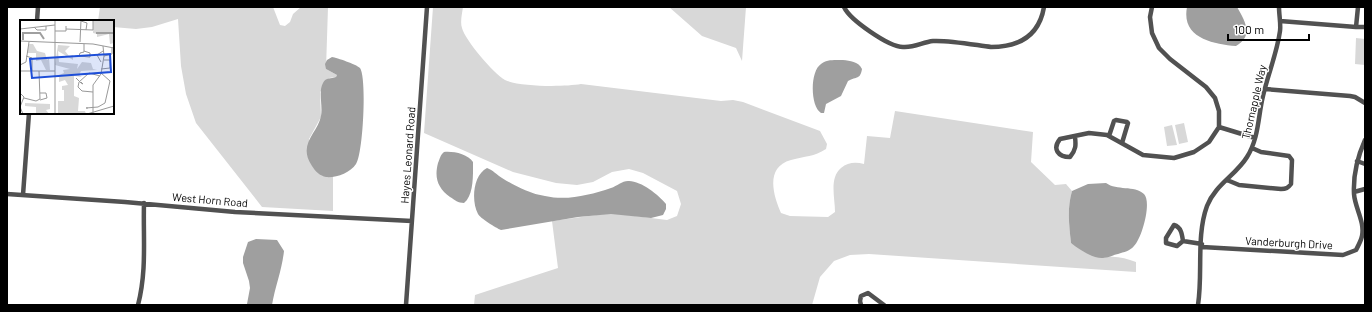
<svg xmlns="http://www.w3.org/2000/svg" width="1372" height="312" viewBox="0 0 1372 312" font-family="Barlow,sans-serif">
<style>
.green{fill:#d8d8d8}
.water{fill:#9f9f9f}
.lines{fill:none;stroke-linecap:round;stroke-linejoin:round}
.street{stroke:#515151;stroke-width:4.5}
.labels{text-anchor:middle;stroke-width:3;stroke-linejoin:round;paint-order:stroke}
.street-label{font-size:11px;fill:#000;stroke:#fff}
.inset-river{fill:none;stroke:#9f9f9f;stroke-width:2}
.inset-road{fill:none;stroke:#999;stroke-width:1}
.view{fill:#1d4ed8;fill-opacity:0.15;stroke:#1d4ed8;stroke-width:2}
.inset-edge{fill:none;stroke:#000;stroke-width:2}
</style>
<rect width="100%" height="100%" fill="#fff"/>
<!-- green -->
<path class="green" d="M 100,7 L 273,7 L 280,25 L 285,26 L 290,22 L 293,14 L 301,7 L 328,7 L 326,69 L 337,75 L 336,77 L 329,78 L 320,92 L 321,117 L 309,139 L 322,176 L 333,177 L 333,211 L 262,207 L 196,123 L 186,94 L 181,66 L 178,19 L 152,27 L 136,29 L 113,27 L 113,21 L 98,21 Z
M 433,7 L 463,7 C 462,14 460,22 462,28 C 465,40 494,74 505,80 C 520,87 564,87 581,84 L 721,101 L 733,100 L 743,102 L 820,131 L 827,144 L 826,149 C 814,157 805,156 791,160 C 765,167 773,195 781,213 L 790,216 L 828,217 L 835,212 C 835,198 829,178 841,168 C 848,162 856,162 864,164 L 867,136 L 890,138 L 895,111 L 1033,132 L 1031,162 L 1055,185 L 1066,184 L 1072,191 C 1067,208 1069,225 1071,243 L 1103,258 C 1114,255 1125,258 1136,262 L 1136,272 L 869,254 L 850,255 L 834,261 L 820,277 L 812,305 L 474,305 L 475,295 L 558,268 L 552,221 L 611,213 L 667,220 L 677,216 L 681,204 L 677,191 L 643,173 L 629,169 L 612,172 L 593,182 L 577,185 L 556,183 L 513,172 L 424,133 Z
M 669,7 L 746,7 L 742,61 L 736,48 L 702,36 Z
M 1356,38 L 1365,39 L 1365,65 L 1355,64 Z
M 1184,123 L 1188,142 L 1179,144 L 1175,125 Z
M 1172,125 L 1177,145 L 1167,146 L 1164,127 Z"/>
<!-- water -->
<path class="water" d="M 1187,7 L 1237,7 C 1245,21 1254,36 1236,46 C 1213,44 1181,38 1187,7 Z
M 332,57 C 337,58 356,64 360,68 C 367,78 363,154 356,164 C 350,173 336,178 326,177 C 320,176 315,171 312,166 C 297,144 318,133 321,116 C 323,105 318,92 323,83 C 326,77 331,79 336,77 L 337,75 L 326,69 L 325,64 L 327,60 Z
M 843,60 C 850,61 858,61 862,69 C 860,80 857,76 848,81 L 841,96 L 826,104 L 824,113 L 821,113 C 810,106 810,71 821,64 C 826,59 836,60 843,60 Z
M 444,152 C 453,151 468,154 473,162 C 473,174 474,195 464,203 C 458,203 455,200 450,197 C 438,188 434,178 438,163 C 440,159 440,155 444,152 Z
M 487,168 C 493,170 497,175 502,178 C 515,186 530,194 545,196 C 567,201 590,195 611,188 C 617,186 622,181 628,181 C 640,180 659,195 666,204 L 666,209 L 663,215 L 651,218 L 611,214 L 578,217 L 501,230 C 496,228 480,218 478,214 C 471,201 473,175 487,168 Z
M 1106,183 C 1117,191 1134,185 1144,194 C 1152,202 1142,238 1134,246 C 1130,251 1124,252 1118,254 C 1113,255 1108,258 1103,258 C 1094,259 1078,249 1071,243 C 1069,225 1067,208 1072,191 L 1088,184 Z
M 256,239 L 277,240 L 284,251 C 282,270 275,287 272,305 L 247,304 L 250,288 L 249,281 L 243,263 L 243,257 L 248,242 Z"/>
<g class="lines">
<!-- street -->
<path class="street" d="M 844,7 C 850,20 889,47 903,47 C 914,48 923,42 933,41 C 949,40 975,45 991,47 C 1019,47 1039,36 1044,7
M 37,21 L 38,7
M 1280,21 L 1356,27 L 1358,7
M 1356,27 L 1365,27
M 1265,89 L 1350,96 L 1355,97 L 1365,103
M 1219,127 L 1255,138
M 1109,136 L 1114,121 L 1116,120 L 1127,122 L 1128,123 L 1122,143
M 1075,137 C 1076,145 1076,150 1070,157 C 1058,157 1052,149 1060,139 L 1089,133 L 1107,135 L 1143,155 L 1174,158 L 1194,152 L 1209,142 L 1219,127 L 1219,111 L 1215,98 L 1206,87 L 1170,59 L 1159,48 L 1152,33 L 1150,17 L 1152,7
M 1357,161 L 1365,164
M 1227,180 L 1239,185 L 1281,189 C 1286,189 1288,188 1291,184 L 1292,160 L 1289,156 L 1261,152 L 1252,148
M 1354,192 L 1365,189
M 7,194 L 125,202 L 235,212 L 412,221
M 23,195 L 29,113
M 1183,241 L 1177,246 L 1166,243 L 1166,238 L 1174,225 C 1181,227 1182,234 1183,241 L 1202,244
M 1202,247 L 1343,255 L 1356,250 C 1358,246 1361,241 1362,236 C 1365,222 1355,208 1354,194 C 1353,175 1357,158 1365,140
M 138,305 C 147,270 143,238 144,203
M 406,305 L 427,7
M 861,305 L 860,301 L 861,296 L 868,293 L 884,305
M 1198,305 C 1203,273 1196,236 1207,206 C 1215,185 1236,175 1247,157 C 1259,138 1258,116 1263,96 C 1268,74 1277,53 1280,31 C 1281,24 1279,15 1279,7"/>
</g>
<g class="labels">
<!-- street labels -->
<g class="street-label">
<text transform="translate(1254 102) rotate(-77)" y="4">Thornapple Way</text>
<text transform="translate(408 155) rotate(-86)" y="4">Hayes Leonard Road</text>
<text transform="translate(210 200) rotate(5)" y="4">West Horn Road</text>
<text transform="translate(1289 243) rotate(3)" y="4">Vanderburgh Drive</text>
</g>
</g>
<!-- overview -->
<g transform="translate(20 20)">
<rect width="94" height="94" fill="#fff"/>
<path d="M 73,0 L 94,0 L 94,23 L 90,24 L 89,14 L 77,17 L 77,14 L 73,13 ZM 9,24 L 13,24 L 17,31 L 25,33 L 27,40 L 29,38 L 30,50 L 26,50 L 21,40 L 16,41 L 16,33 L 7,33 ZM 38,25 L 50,26 L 45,31 L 49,36 L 53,35 L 53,40 L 38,31 L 39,42 L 58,44 L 57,49 L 62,42 L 71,43 L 73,49 L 77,50 L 61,51 L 59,55 L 62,57 L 54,56 L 54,76 L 59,78 L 58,91 L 65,91 L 66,94 L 38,94 L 38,81 L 44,81 L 44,70 L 42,70 L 42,66 L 48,65 L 45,60 L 39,62 L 39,55 L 44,53 L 43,50 L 50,49 L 35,45 ZM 5,83 L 30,84 L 30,89 L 26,90 L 29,94 L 16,94 L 16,87 L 5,86 Z" fill="#d8d8d8"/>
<path class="inset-river" d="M 76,13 L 94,13M 3,20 L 3,13 L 20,13 L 24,19"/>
<path class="inset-road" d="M 35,0 L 35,94M 61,1 L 67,3 L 66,10M 14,7 L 17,10 L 26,10 L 26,6M 0,9 L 35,5M 46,9 L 73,10 L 73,0M 35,11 L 46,11 L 46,6M 0,21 L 73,24 L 94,28M 60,22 L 61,0M 64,31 L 70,33 L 70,37 L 59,36 L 60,33 L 64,32 L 64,24M 6,36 L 12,38 L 12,51M 84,36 L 92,34 L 92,27M 81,42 L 77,35 L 83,31M 0,45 L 6,42 L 9,22M 81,49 L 90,48 L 90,40 L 84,40M 0,51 L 35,51M 58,60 L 56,58 L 61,63 L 63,64 L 61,62M 73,72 L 62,71 L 58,67 L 59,62 L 69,53 L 80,56M 0,73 L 4,77 L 0,87 L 3,94M 20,73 L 26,73 L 27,78 L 20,80M 4,78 L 16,81 L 20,79 L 19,51M 68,88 L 66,88 L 78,87 L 85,83 L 90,61 L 81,53M 67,94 L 94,86M 73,94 L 73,65 L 81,54 L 84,36 L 83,26"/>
<path class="view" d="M 90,34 L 91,52 L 12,58 L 10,39 Z"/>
<rect width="94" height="94" class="inset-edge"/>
</g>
<!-- border -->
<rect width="1372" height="312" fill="none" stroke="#000000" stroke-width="16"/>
<!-- scale -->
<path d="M1228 34v6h81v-6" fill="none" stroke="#000000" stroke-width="2"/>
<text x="1234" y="34" font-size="12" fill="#000000" stroke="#ffffff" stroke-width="3" paint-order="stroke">100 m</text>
</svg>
